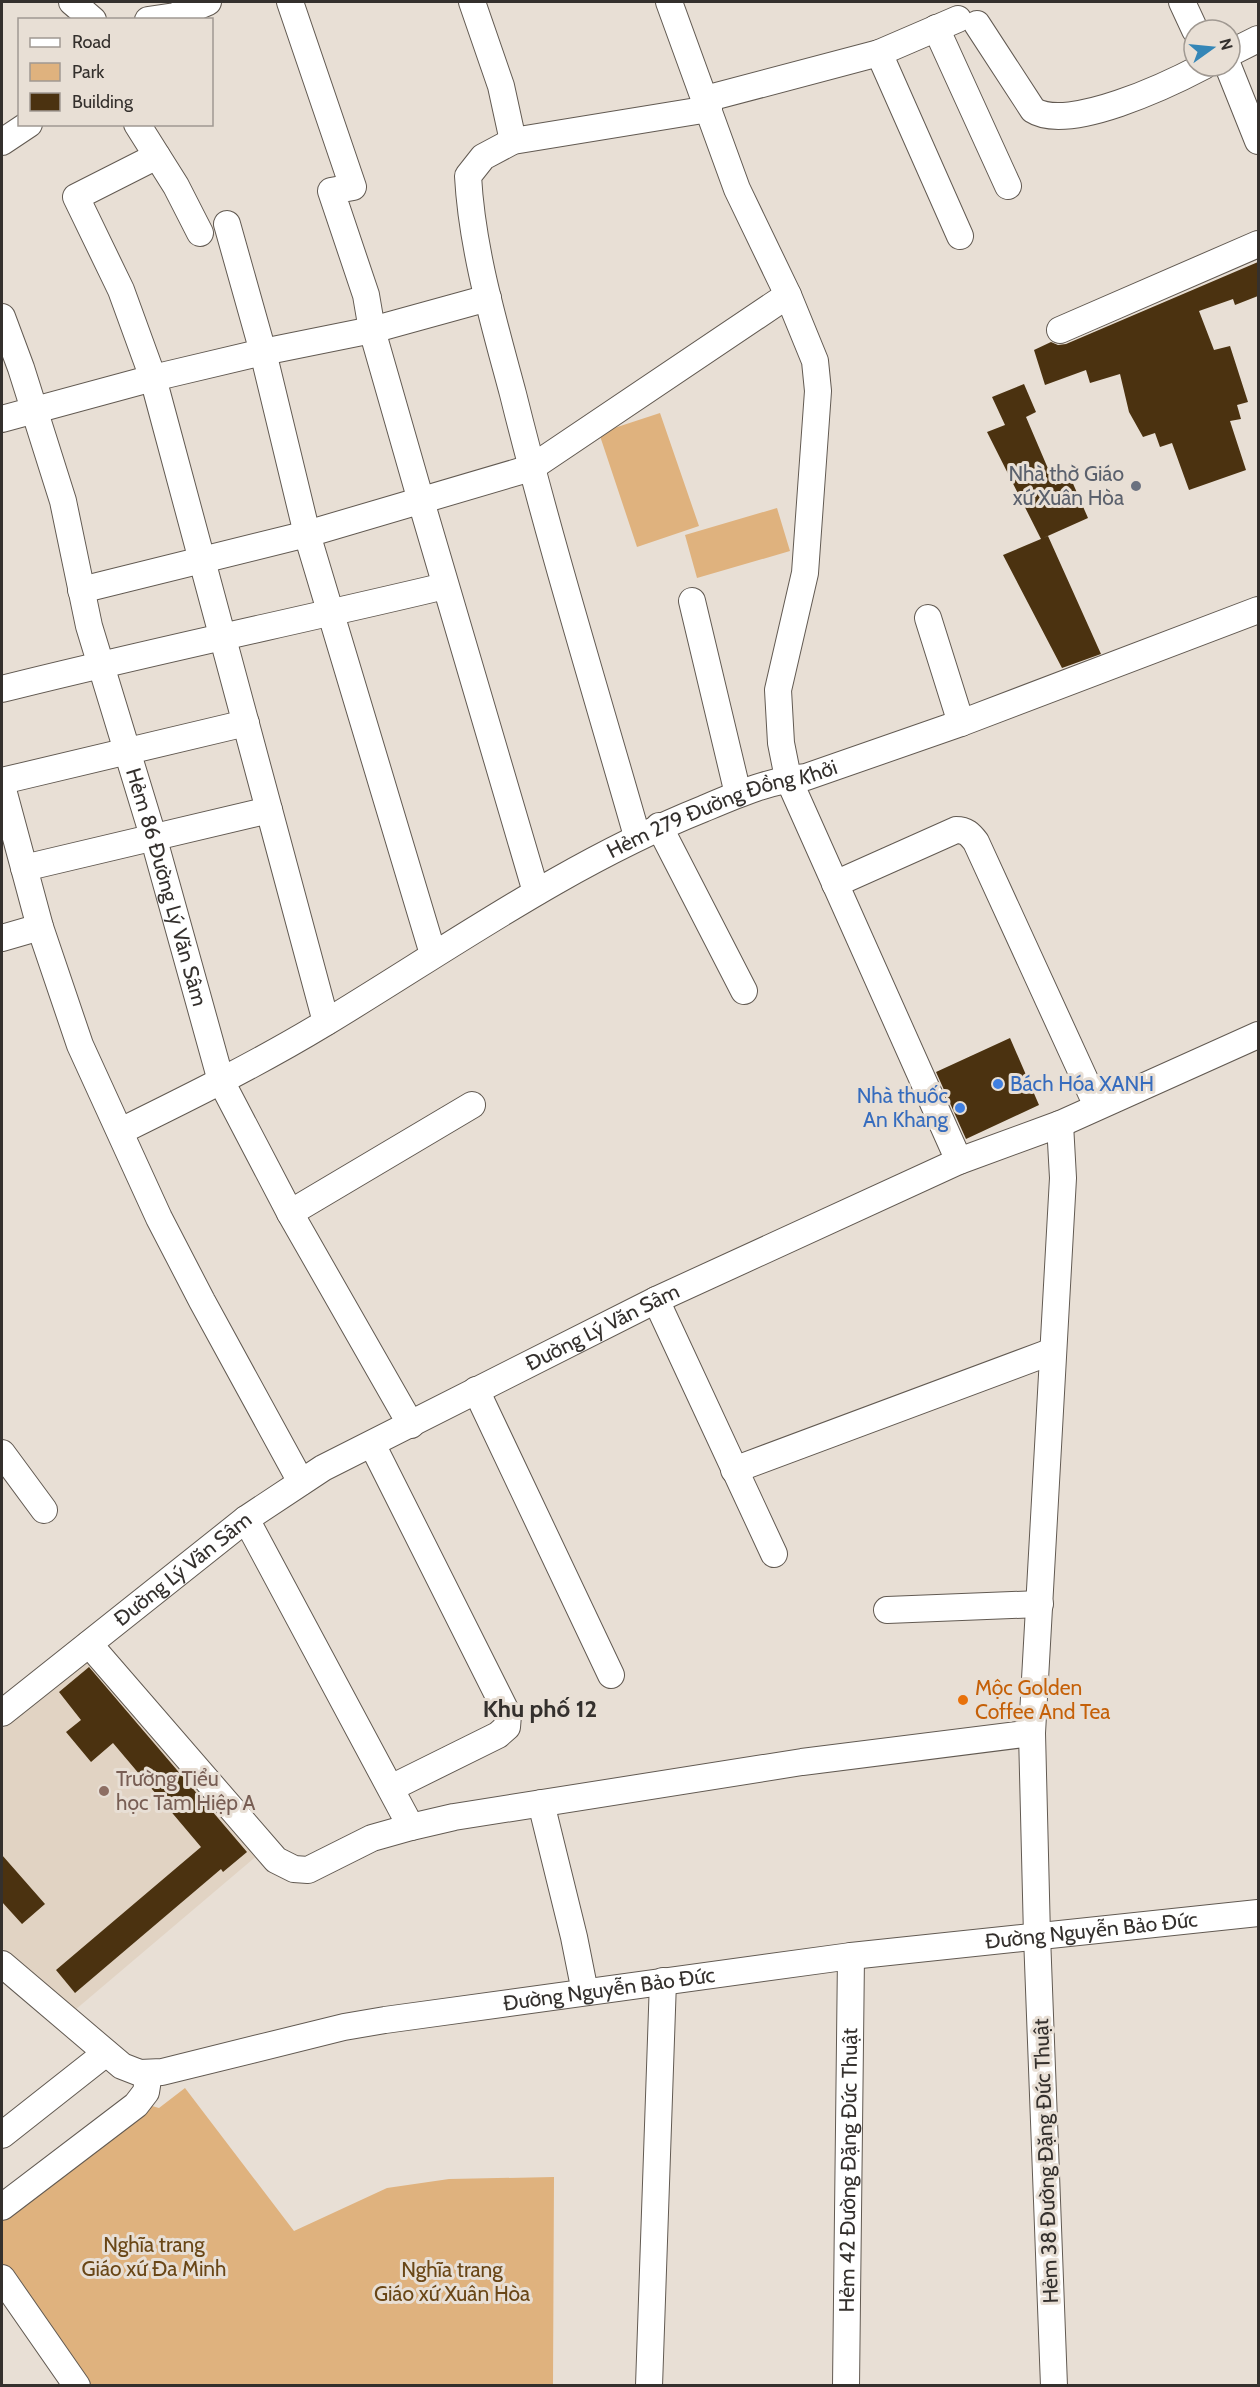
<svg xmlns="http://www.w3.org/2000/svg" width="1260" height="2387" viewBox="0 0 1260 2387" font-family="Cabin,sans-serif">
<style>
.built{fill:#e1d3c3}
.green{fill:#dfb27e}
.building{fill:#4b3210}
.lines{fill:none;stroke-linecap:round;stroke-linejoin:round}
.minor-casing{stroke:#625a52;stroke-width:28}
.minor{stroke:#fff;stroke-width:26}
.worship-dot{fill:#6b7280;stroke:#e8dfd5;stroke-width:2}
.shop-dot{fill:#3f7fe0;stroke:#e8dfd5;stroke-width:2}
.food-dot{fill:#e8710a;stroke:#e8dfd5;stroke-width:2}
.education-dot{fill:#8d6e63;stroke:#e8dfd5;stroke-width:2}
.labels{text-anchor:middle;stroke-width:6;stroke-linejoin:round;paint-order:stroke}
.worship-label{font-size:21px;fill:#5b616d;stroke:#e8dfd5;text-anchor:end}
.street-label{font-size:21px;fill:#34302d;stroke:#e8dfd5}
.shop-label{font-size:21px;fill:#366cbe;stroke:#e8dfd5;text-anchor:start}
.food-label{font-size:21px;fill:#c56008;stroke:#e8dfd5;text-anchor:start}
.education-label{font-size:21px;fill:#785e54;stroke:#e8dfd5;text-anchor:start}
.park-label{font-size:21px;fill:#694616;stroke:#e8dfd5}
.quarter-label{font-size:24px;font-weight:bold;fill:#34302d;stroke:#e8dfd5}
</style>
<rect width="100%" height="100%" fill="#e8dfd5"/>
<!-- built -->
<path class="built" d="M 90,1659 L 260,1853 L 75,2010 L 2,1948 L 2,1729 Z"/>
<!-- green -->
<path class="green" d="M 660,413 L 699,526 L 637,547 L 599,433 Z
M 777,508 L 790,551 L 697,578 L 685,535 Z
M 185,2088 L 294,2231 L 387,2188 L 449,2179 L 554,2177 L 553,2385 L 90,2385 L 2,2263 L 2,2213 L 145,2104 L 159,2108 Z"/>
<!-- building -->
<path class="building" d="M 1258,262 L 1258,296 L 1235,305 L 1233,299 L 1199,311 L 1214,350 L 1230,346 L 1248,402 L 1237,405 L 1241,419 L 1230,421 L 1246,470 L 1189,490 L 1172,443 L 1160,447 L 1155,433 L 1143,437 L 1129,412 L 1120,374 L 1090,383 L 1086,370 L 1045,385 L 1034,350 L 1051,342 L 1058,345 L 1066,344 Z
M 1024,384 L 1036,412 L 1026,417 L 1055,485 L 1071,479 L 1088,518 L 1041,539 L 987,432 L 1005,425 L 992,397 Z
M 1048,536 L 1101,654 L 1062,668 L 1003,555 Z
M 1010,1038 L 1039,1105 L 966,1139 L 936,1072 Z
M 89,1667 L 247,1852 L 223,1872 L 221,1869 L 75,1993 L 56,1970 L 201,1847 L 113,1743 L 91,1762 L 66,1732 L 81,1720 L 59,1692 Z
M 2,1855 L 45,1904 L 22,1924 L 2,1902 Z"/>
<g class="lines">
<defs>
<g id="minor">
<path d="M 72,2 L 93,20"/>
<path d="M 290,2 L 353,187 L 331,191 L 366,295 L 372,330 L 421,501 L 536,892"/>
<path d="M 472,2 L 501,86 L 513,141"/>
<path d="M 669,2 L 737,189 L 788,295 L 815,361 L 818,391 L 805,573 L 778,690 L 781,743 L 788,778 L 959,1161"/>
<path d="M 1182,2 L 1195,30"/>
<path d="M 148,20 L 175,16 L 208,2"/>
<path d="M 977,24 L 1033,110 C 1068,133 1170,84 1204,66"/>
<path d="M 936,28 L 1008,186"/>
<path d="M 879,53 L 960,236"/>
<path d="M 1230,53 L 1258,39"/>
<path d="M 1228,66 L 1258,141"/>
<path d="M 705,99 L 879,53 L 958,19"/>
<path d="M 137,124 L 176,186 L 200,233"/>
<path d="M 2,142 L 29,124"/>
<path d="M 157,156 L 76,197 L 121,290 L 153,378 L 326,1022"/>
<path d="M 227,224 L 263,352 L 307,534 L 433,954"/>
<path id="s1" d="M 2,317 L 21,368 L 63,501 L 89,626 L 153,836 L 221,1081 L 290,1213 L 411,1425"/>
<path d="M 1060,330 L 1258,244"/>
<path d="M 2,419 L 153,378 L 263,352 L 372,330 L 488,298"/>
<path d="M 81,590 L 307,534 L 531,468 L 788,295"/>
<path d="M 692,601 L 738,794"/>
<path d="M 928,618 L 961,723"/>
<path d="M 2,689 C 149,652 298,621 445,586"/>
<path d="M 2,781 L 246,723"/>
<path d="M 2,786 L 40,927 L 80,1045 L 159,1218 L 202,1301 L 301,1482"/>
<path d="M 659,826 L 744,991"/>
<path d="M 637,836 C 595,689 550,543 513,394 C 494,323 472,250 468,176 L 483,157 L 513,141 L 709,109"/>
<path d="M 24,868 L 269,810"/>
<path d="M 835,884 L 956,830 C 966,830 970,834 976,842 L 1097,1106"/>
<path d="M 2,938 L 40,927"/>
<path id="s2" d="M 121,1131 C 190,1097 259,1063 325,1023 C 449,948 568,863 703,809 C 736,795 770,780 806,777 L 961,723 L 1258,610"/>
<path d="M 290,1213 L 472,1105"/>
<path d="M 656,1300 L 774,1554"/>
<path d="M 476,1390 L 611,1675"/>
<path d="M 372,1444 L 508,1715 L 507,1727 L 498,1735 L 391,1788"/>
<path d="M 2,1453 L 44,1510"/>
<path d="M 734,1470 L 1053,1351"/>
<path d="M 246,1519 L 411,1827 L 454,1817 L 802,1762 L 1032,1733"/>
<path d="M 887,1610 L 1040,1604"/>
<path d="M 89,1644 L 276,1860 L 294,1869 L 308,1870 L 372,1838 L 411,1827"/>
<path id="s3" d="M 2,1713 L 246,1519 L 323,1468 L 656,1300 L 959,1161 L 1060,1124 L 1258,1035"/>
<path d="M 541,1803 L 574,1937 L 585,1992"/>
<path id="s4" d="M 2,1964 L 122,2066 L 140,2073 L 162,2072 L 344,2027 L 385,2020 L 851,1956 L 1258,1913"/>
<path d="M 2,2135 L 106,2053"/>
<path d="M 2,2207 L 136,2105 L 146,2092 L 149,2073"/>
<path d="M 2,2278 L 77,2386"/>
<path d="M 649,2386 L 663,1981"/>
<path id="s5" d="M 846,2386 L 851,1956"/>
<path d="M 1054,2386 L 1037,1936 L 1032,1733 L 1063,1178 L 1060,1124"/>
</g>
</defs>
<!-- minor casing -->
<use href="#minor" class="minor-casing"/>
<!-- minor -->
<use href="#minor" class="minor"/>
</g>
<!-- markers -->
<circle class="worship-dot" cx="1136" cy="486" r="6"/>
<g class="shop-dot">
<circle cx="998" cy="1084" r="6"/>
<circle cx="960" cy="1108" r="6"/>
</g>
<circle class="food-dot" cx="963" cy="1700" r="6"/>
<circle class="education-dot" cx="104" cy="1791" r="6"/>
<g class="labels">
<!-- worship labels -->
<g class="worship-label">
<text x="1124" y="481">Nhà thờ Giáo<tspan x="1124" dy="24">xứ Xuân Hòa</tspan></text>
</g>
<!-- street labels -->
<g class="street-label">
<text dy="7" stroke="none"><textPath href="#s2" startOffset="684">Hẻm 279 Đường Đồng Khởi</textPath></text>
<text dy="7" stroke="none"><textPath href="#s1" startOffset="594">Hẻm 86 Đường Lý Văn Sâm</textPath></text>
<text dy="7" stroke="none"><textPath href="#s3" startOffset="717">Đường Lý Văn Sâm</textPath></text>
<text dy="7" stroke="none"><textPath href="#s3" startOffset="231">Đường Lý Văn Sâm</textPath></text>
<text dy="7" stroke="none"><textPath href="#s4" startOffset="1140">Đường Nguyễn Bảo Đức</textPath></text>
<text dy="7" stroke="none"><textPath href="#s4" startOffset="654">Đường Nguyễn Bảo Đức</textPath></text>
<text transform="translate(1046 2161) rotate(-92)" y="7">Hẻm 38 Đường Đặng Đức Thuật</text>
<text dy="7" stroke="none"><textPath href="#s5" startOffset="216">Hẻm 42 Đường Đặng Đức Thuật</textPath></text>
</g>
<!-- shop labels -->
<g class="shop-label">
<text x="1010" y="1091">Bách Hóa XANH</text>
<text x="948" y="1103" text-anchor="end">Nhà thuốc<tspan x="948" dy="24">An Khang</tspan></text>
</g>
<!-- food labels -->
<g class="food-label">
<text x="975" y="1695">Mộc Golden<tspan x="975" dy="24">Coffee And Tea</tspan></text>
</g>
<!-- education labels -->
<g class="education-label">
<text x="116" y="1786">Trường Tiểu<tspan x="116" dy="24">học Tam Hiệp A</tspan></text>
</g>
<!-- park labels -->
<g class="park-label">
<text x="154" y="2252">Nghĩa trang<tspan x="154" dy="24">Giáo xứ Đa Minh</tspan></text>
<text x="452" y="2277">Nghĩa trang<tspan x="452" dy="24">Giáo xứ Xuân Hòa</tspan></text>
</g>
<!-- quarter labels -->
<g class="quarter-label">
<text x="540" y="1717">Khu phố 12</text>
</g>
</g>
<!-- border -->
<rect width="1260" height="2387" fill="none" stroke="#34302d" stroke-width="6"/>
<!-- legend -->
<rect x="18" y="18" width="195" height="108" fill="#e8dfd5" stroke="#a09992" stroke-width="1.5"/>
<rect x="30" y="38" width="30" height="9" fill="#ffffff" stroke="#a09992" stroke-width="1.5"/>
<text x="72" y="48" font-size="18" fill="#34302d">Road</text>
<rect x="30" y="63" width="30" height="18" fill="#dfb27e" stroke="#a09992" stroke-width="1.5"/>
<text x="72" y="78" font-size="18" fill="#34302d">Park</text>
<rect x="30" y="93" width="30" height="18" fill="#4b3210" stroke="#a09992" stroke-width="1.5"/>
<text x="72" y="108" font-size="18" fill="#34302d">Building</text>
<!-- north arrow -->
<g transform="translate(1212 48) rotate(75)"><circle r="28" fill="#e8dfd5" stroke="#a09992" stroke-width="1.5"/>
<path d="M0-4.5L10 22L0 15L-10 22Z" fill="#3486b7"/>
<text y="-9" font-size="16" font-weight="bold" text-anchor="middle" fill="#34302d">N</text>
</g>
</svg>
